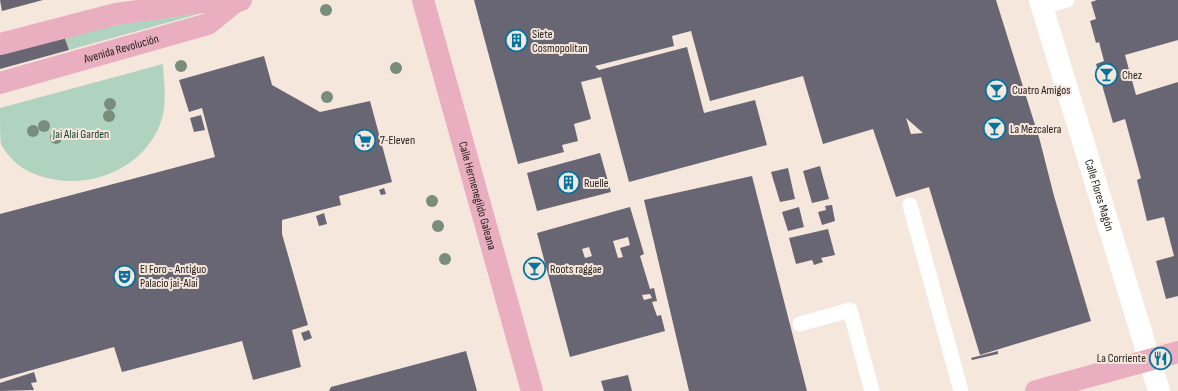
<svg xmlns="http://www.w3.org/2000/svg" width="1178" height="391" viewBox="0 0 1178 391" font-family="'Sofia Sans Condensed',sans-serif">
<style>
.green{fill:#afd3bf}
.building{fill:#696673;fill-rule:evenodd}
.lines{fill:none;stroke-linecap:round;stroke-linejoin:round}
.service{stroke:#fff;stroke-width:15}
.tertiary{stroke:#fff;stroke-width:22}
.primary{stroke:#e9aebf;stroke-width:22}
.tree{fill:#798d7d}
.labels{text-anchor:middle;stroke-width:4;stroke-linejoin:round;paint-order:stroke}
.poi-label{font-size:12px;fill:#27221e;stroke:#f6e7dd;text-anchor:start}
.street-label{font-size:12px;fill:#27221e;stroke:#f6e7dd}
.park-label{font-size:12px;fill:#13442f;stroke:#f6e7dd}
</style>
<rect width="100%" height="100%" fill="#f6e7dd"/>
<!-- green -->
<path class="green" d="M 202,13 L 69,50 L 64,36 L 87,29 Z
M 163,64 C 164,85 168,106 159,127 C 139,172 85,191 40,176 C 24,171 9,160 1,144 C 0,137 0,116 0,108 Z"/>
<!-- building -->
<path class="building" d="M 0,0 L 43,0 L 2,11 Z
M 474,0 L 996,0 L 1040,141 L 1054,196 L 1091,321 L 980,355 L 929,187 L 896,197 L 873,129 L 823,144 L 803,76 L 710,101 L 691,31 L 672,36 L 674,46 L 595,66 L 599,70 L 687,47 L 704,113 L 755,100 L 767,145 L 629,182 L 601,77 L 581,82 L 591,119 L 574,124 L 578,141 L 562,145 L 564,152 L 518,164 ZM 906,118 L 923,133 L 911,134 Z
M 1097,0 L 1178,0 L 1178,40 L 1125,55 L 1136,95 L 1178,82 L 1178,296 L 1166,299 L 1156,261 L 1174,256 L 1164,217 L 1147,221 L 1137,180 L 1141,178 L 1125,119 L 1113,123 L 1096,64 L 1104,61 L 1099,42 L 1096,43 L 1090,21 L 1096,19 L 1091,2 Z
M 64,36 L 69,50 L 0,69 L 0,53 Z
M 264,56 L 272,85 L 320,112 L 370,101 L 392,182 L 339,196 L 341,205 L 282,220 L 282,234 L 308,325 L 292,330 L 301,367 L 253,380 L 242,341 L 122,372 L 114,347 L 0,379 L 0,214 L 215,157 L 202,108 L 189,112 L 179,80 Z
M 201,115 L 205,130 L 194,132 L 190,118 Z
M 600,153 L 611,192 L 537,211 L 527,173 Z
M 820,166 L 829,199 L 812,203 L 803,171 Z
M 788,168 L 795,199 L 780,202 L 771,172 Z
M 752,176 L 807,391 L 689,391 L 644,200 Z
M 384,188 L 386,194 L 381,195 L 379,190 Z
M 832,205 L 835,221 L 822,225 L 818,212 L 826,210 L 825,206 Z
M 630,207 L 644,254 L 640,256 L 650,289 L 654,288 L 657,301 L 652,302 L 657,316 L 661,315 L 665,331 L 570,357 L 537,233 ZM 628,237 L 630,245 L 620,248 L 623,257 L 618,258 L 613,241 ZM 589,247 L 592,256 L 585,258 L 582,249 ZM 650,294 L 652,298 L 644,300 L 642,295 Z
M 799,207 L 804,227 L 788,231 L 782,212 Z
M 324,213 L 327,224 L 319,226 L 316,216 Z
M 828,229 L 835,255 L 821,258 L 823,262 L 814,265 L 812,260 L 796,264 L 789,238 Z
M 309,330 L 312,338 L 304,341 L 301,333 Z
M 466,351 L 477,391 L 329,391 L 331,387 Z
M 998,351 L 998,354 L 972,360 L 971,358 Z
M 34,372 L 37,382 L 31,383 L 34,390 L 0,391 L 0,383 Z
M 628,375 L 632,391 L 604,391 L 601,381 Z"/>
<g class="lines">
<!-- service -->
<path class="service" d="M 1042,7 L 1067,0
M 910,205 L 961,391
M 800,324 L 850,310 L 872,391"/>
<!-- tertiary -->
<path class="tertiary" id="s1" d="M 1040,0 L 1159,391"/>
<!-- primary -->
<g class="primary">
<path id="s2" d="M 423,0 L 532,391"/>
<path d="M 0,44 L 116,14 L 209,1 L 235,2 L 241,0"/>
<path id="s3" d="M 0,83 L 208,24 L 235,2"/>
<path d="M 1036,391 L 1178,352"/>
</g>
</g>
<!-- trees -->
<g class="tree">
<circle cx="326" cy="10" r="6"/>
<circle cx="181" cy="66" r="6"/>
<circle cx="396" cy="68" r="6"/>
<circle cx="327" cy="97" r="6"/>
<circle cx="110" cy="104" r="6"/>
<circle cx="109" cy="116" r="6"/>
<circle cx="44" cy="126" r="6"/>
<circle cx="33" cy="131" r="6"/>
<circle cx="56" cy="138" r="6"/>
<circle cx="432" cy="201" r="6"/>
<circle cx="438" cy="226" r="6"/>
<circle cx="445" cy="259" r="6"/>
</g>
<!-- icons -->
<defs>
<symbol id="building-ring" viewBox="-11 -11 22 22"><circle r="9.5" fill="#f6e7dd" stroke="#04749f" stroke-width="1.5"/><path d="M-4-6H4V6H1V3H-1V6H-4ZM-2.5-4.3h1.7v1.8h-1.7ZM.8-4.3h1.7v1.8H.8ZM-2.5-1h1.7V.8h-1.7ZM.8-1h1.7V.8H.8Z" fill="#04749f"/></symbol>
<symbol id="bar-ring" viewBox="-11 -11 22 22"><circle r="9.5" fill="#f6e7dd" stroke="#04749f" stroke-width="1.5"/><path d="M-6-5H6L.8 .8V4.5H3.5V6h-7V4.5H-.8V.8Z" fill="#04749f"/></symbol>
<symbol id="supermarket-ring" viewBox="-11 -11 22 22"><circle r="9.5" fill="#f6e7dd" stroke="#04749f" stroke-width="1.5"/><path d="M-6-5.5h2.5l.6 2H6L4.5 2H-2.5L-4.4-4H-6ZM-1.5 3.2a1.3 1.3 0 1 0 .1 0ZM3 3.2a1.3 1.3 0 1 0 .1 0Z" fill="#04749f"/></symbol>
<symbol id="theatre-ring" viewBox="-11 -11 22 22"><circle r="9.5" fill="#f6e7dd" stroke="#04749f" stroke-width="1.5"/><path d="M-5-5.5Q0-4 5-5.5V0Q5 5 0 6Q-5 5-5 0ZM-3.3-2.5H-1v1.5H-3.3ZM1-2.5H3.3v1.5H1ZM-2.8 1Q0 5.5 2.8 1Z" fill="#04749f"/></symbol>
<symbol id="restaurant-ring" viewBox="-11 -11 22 22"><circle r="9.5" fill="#f6e7dd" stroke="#04749f" stroke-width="1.5"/><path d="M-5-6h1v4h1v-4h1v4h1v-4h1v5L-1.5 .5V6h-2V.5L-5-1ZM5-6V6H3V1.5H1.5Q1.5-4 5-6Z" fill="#04749f"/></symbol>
</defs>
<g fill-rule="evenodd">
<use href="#building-ring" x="504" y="28" width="25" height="25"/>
<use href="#bar-ring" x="1094" y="62" width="25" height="25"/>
<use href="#bar-ring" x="984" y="78" width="25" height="25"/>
<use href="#bar-ring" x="982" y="116" width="25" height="25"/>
<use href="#supermarket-ring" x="352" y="128" width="25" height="25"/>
<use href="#building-ring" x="556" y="170" width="25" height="25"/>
<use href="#bar-ring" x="522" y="256" width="25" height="25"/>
<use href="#theatre-ring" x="112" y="264" width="25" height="25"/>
<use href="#restaurant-ring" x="1148" y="346" width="25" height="25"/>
</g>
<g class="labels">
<!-- poi labels -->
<g class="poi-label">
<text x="532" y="38">Siete<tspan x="532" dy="14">Cosmopolitan</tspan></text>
<text x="1122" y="79">Chez</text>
<text x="1012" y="94">Cuatro Amigos</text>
<text x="1010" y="133">La Mezcalera</text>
<text x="380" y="144">7-Eleven</text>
<text x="584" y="187">Ruelle</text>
<text x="140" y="273">El Foro - Antiguo<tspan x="140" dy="14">Palacio jai-Alai</tspan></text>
<text x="550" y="273">Roots raggae</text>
<text x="1146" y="362" text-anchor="end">La Corriente</text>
</g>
<!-- street labels -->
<g class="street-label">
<text dy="4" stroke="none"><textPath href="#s3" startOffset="126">Avenida Revolución</textPath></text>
<text dy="4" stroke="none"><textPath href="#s2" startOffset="203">Calle Hermenegildo Galeana</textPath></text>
<text dy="4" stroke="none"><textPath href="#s1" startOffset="204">Calle Flores Magón</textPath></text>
</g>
<!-- park labels -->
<g class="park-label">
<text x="81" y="138">Jai Alai Garden</text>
</g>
</g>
</svg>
